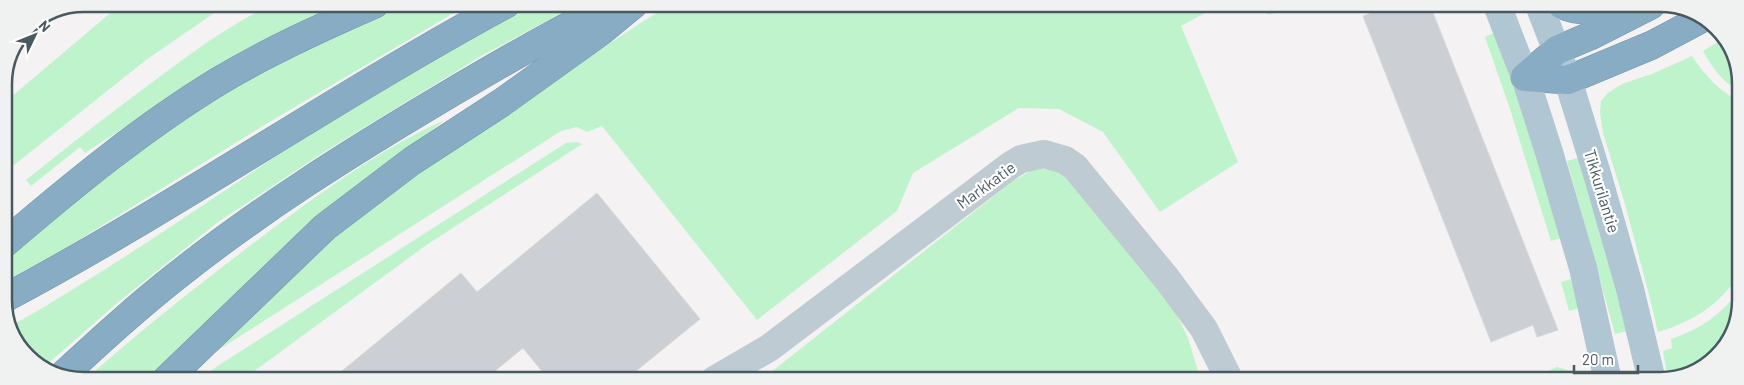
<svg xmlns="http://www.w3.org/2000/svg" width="1744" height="385" viewBox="0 0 1744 385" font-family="Barlow,sans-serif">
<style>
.green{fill:#bff3cc}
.building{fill:#ccd0d4;stroke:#d5d9dd}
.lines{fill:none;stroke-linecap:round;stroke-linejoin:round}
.highway-casing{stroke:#7297af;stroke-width:29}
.minor{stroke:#bfcbd2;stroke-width:28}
.major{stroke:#b0c6d2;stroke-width:28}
.highway{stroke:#87acc3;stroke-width:28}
.labels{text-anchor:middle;stroke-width:4.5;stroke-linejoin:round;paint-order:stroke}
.street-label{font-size:16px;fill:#485961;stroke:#fff}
.rim{fill:none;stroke:#485961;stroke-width:2.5}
</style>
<rect width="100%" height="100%" fill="#f4f2f2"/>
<!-- green -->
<path class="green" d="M 121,4 L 231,4 L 223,7 L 146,60 L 4,173 L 4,103 Z
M 273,4 L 343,4 L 191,84 L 85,153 L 80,147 L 31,186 L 26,180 C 72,143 118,107 166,72 C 200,47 235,22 273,4 Z
M 400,4 L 469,4 L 266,124 L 56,254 L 5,281 L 5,252 L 204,100 L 385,10 Z
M 535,4 L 578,4 L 483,55 L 324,152 L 218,222 L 116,304 L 44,367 L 34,361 L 11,326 C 130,259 239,178 354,106 C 413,69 474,37 535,4 Z
M 670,4 L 1220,5 L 1181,26 L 1238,162 L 1160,212 L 1103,132 L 1059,109 L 1019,108 L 913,173 L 897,211 L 757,320 L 602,126 L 587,132 L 577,127 L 561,131 L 209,356 L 350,222 L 483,126 Z
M 1259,5 L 1300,5 L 1268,15 Z
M 1494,33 L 1523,113 L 1561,238 L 1551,241 L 1509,106 L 1485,37 Z
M 1723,39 L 1739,68 L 1739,91 C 1722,82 1712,67 1703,51 Z
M 1692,56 C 1706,77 1717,88 1739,102 L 1739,274 C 1720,305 1692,322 1658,332 L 1647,287 L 1625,204 L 1603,133 L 1600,112 L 1601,101 L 1608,93 L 1622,84 L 1652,74 Z
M 445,120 L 364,182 L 153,380 L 85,380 C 142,329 202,282 263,236 C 319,194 381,148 445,120 Z
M 576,142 L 582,144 L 425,246 L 242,380 L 200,380 L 216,367 L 566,143 Z
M 1581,157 L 1628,331 L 1615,334 L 1567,161 Z
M 1052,168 L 1069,177 L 1172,305 L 1188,338 L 1201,381 L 761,380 L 1013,181 L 1032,170 Z
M 1571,279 L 1579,308 L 1569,311 L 1561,282 Z
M 1739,291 L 1739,316 L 1713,361 L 1668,380 L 1663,351 L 1672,348 L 1671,339 C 1699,330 1721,315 1739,291 Z
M 1557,367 L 1571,371 L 1574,381 L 1526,381 Z"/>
<!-- building -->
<path class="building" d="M 1391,5 L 1430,5 L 1558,330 L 1537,337 L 1533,325 L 1491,342 L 1363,16 Z
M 597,193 L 700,319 L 625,380 L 549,380 L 523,348 L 484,380 L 331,380 L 461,273 L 477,292 Z"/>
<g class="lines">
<defs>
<path id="highway" d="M 1562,5 C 1583,14 1603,10 1624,5
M 1525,77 L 1568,80 L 1652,45 L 1701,19
M 1525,77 L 1557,50 L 1590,36 L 1651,5
M 5,243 C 73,185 142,128 219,81 C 269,51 322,27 375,4
M 5,298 C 176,207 336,96 506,4
M 62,376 C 100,341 138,306 179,274 C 261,209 350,153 439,100 C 496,66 553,33 611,4
M 166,380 L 325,227 L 412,161 L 501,103 L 600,32 L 634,4"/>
</defs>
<!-- highway casing -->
<use href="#highway" class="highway-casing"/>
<!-- minor -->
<path class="minor" d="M 714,380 L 769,348 L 1011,165 L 1021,159 L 1044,154 L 1065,160 L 1075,167 L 1167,279 L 1204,329 L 1230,381"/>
<!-- major -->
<path class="major" d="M 1497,5 L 1525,77 L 1549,152 L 1583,268 L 1608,381
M 1539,5 L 1568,80 L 1598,177 L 1630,289 L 1652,381"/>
<!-- highway -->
<use href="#highway" class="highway"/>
</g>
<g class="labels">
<!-- street labels -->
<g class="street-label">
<text transform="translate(986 185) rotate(-36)" y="6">Markkatie</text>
<text transform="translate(1602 191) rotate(73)" y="6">Tikkurilantie</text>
</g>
</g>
<!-- crop -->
<path d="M0 0H1744V385H0ZM84 12H1660A72 72 0 0 1 1732 84V300A72 72 0 0 1 1660 372H84A72 72 0 0 1 12 300V84A72 72 0 0 1 84 12Z" fill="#f0f2f2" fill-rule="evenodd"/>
<path class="rim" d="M84 12H1660A72 72 0 0 1 1732 84V300A72 72 0 0 1 1660 372H84A72 72 0 0 1 12 300V84A72 72 0 0 1 84 12Z"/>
<!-- north arrow -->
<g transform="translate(35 35) rotate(47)" stroke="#ffffff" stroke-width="4" paint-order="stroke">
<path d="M0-4L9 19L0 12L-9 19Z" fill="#485961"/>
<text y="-8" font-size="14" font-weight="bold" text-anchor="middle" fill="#485961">N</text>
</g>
<!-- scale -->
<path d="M1574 365v8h64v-8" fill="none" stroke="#485961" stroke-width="2.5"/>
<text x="1582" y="365" font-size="15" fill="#485961" stroke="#ffffff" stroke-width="4" paint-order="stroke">20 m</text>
</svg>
